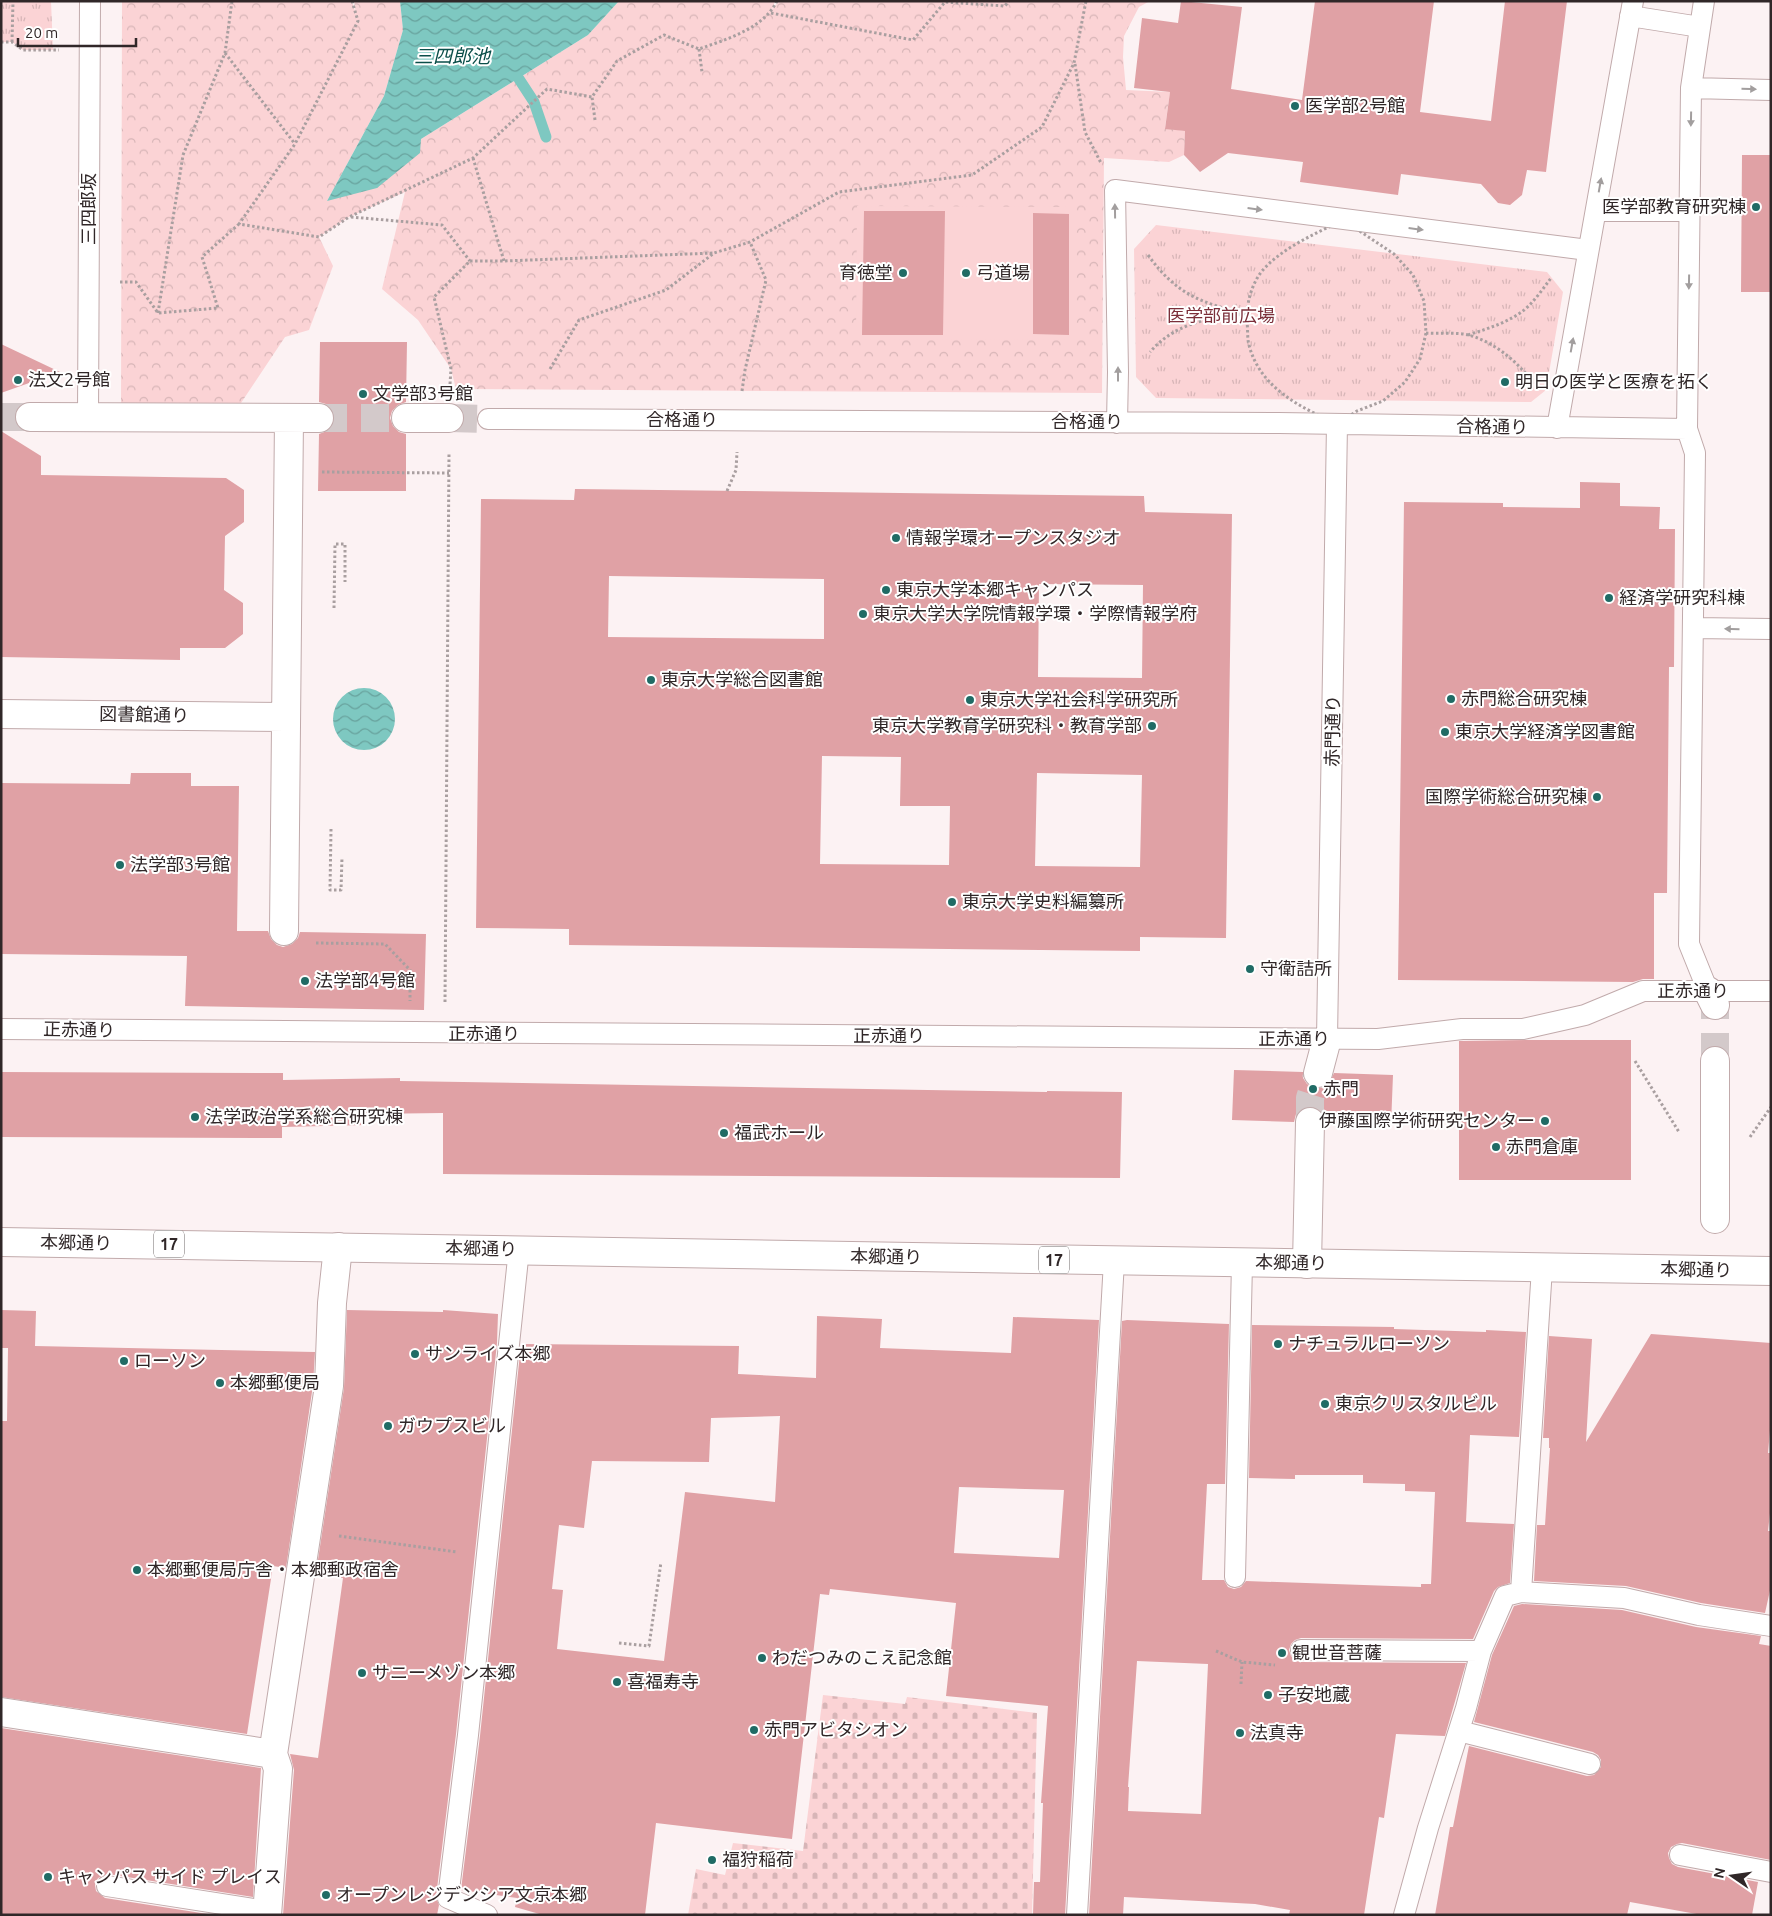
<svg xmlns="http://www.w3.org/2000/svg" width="1772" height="1916" viewBox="0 0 1772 1916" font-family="Ubuntu,'Noto Sans JP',sans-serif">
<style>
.grass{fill:url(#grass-tufts)}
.forest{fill:url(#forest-crowns)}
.cemetery{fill:url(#cemetery-stones)}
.pitch{fill:#fbd3d5}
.water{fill:url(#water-waves)}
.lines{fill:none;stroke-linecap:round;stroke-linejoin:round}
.stream{stroke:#7ec8c1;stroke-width:11}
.building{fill:#e0a1a5;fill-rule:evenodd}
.street-tunnel{stroke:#d3c9ca;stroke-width:28;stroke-dasharray:28 14;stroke-linecap:butt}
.lane-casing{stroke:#c1aaab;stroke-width:22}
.street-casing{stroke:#c1aaab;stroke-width:30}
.highway-casing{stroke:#c1aaab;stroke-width:30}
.path{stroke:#a99fa0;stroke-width:3;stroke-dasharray:2.5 2.5;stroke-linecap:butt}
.lane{stroke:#fff;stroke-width:20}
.street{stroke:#fff;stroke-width:28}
.highway{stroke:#fff;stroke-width:28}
.oneway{fill:#a29e9e}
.poi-dot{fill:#206b65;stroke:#fff;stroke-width:2}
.labels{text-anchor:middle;stroke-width:4;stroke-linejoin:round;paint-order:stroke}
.shield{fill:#fff;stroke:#6e6868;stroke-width:1}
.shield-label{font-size:16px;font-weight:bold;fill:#302728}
.poi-label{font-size:18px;fill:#302728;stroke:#fff;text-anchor:start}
.street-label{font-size:18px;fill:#302728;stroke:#fff}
.park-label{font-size:18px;fill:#7b2f3a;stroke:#fff}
.water-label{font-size:19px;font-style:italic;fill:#0a4e49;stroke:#fff}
</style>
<defs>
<pattern id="grass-tufts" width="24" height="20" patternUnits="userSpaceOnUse" patternTransform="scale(1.25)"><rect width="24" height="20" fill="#fbd3d5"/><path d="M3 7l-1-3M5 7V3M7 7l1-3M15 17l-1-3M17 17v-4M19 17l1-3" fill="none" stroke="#d7b5b7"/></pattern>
<pattern id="forest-crowns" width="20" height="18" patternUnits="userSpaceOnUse" patternTransform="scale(1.25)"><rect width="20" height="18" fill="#fbd3d5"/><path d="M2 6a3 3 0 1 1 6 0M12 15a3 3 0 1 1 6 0" fill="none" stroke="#d7b5b7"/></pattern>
<pattern id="cemetery-stones" width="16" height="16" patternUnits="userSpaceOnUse" patternTransform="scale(1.25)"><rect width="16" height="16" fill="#fbd3d5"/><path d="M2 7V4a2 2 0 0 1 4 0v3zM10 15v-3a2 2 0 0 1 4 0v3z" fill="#d7b5b7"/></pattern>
<pattern id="water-waves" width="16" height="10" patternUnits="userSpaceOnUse" patternTransform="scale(1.25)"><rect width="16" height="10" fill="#7ec8c1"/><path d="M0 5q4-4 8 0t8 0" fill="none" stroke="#68a29d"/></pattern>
</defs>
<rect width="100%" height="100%" fill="#fcf2f3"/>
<!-- grass -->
<path class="grass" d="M 1,1 L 51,1 L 53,50 L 23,50 L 12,42 L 1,42 Z
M 1156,225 L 1547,272 L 1563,292 L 1546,390 L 1531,402 L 1156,398 L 1136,377 L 1134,249 Z"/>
<!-- forest -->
<path class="forest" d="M 122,1 L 352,1 L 356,15 L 354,1 L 400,1 L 403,30 L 384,96 L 327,201 L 421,139 L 588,35 L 619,1 L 775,1 L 772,10 L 779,1 L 1150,1 L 1139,7 L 1124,36 L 1123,57 L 1126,90 L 1170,92 L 1165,128 L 1185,131 L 1184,155 L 1169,162 L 1104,158 L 1102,393 L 456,389 L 451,369 L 418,320 L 382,289 L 405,192 L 349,217 L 319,237 L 333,266 L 309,330 L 285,337 L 235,412 L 121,410 Z"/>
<!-- cemetery -->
<path class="cemetery" d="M 823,1695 L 905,1704 L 907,1697 L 1037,1713 L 1032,1915 L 688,1915 L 696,1869 L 725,1875 L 733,1843 L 803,1851 Z"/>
<!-- pitch -->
<path class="pitch" d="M 857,206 L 1075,207 L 1075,340 L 856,339 Z"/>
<!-- water -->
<path class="water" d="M 400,1 L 619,1 L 588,35 L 421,139 L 420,153 L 377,188 L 327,201 L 384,96 L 403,30 Z
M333 719a31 31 0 1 1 62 0a31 31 0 1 1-62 0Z"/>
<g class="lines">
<!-- stream -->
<path class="stream" d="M 519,79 L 534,102 L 546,137"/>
</g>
<!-- building -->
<path class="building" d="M 1181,1 L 1242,7 L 1231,89 L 1302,100 L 1315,1 L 1434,1 L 1420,112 L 1491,121 L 1505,1 L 1567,1 L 1546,172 L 1527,170 L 1522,195 L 1510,205 L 1498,203 L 1481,184 L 1401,174 L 1398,195 L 1300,182 L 1303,162 L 1228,153 L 1200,172 L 1184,155 L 1185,131 L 1165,129 L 1170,92 L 1134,88 L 1142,18 L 1178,23 Z
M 1742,155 L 1771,155 L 1771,292 L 1741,292 Z
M 864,211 L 945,211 L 943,335 L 862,335 Z
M 1033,213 L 1069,214 L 1069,335 L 1033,334 Z
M 320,342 L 407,342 L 406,402 L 398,405 L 392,411 L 390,418 L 393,426 L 399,432 L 406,434 L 406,491 L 318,491 L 319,434 L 327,431 L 332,426 L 335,419 L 332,410 L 326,404 L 319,402 Z
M 1,344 L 60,372 L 1,393 Z
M 1,431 L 41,456 L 41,475 L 226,478 L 244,490 L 244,522 L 225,536 L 224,590 L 243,603 L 243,634 L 225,648 L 180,648 L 180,660 L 1,657 Z
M 1580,482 L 1620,483 L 1620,506 L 1660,507 L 1659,529 L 1675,529 L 1674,667 L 1669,667 L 1667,893 L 1654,893 L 1654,979 L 1643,979 L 1633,982 L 1398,980 L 1404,502 L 1503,503 L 1503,507 L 1580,508 Z
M 575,489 L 1144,496 L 1145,512 L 1232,514 L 1226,938 L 1140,937 L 1140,951 L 569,945 L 569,929 L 476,928 L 481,499 L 574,500 ZM 609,576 L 824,579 L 824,639 L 608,637 ZM 1039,584 L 1143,585 L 1142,678 L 1038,677 ZM 822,756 L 901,757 L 900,806 L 950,806 L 949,865 L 820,864 ZM 1037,773 L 1142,775 L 1140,867 L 1035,866 Z
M 131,773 L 191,773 L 191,786 L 239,786 L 237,931 L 268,931 L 271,939 L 277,945 L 283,947 L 292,944 L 298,938 L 300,932 L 426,934 L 424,1010 L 185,1006 L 187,956 L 1,954 L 1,783 L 130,784 Z
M 1526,1040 L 1631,1040 L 1631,1180 L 1459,1180 L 1459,1041 Z
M 1234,1070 L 1303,1072 L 1303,1078 L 1307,1084 L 1314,1088 L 1322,1088 L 1329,1084 L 1334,1073 L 1393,1075 L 1391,1125 L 1326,1123 L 1323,1114 L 1318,1108 L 1311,1106 L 1302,1109 L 1296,1114 L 1294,1122 L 1232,1120 Z
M 1,1072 L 283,1073 L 283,1080 L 400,1078 L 400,1081 L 1047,1092 L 1047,1091 L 1122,1092 L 1120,1178 L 443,1174 L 443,1113 L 366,1114 L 366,1125 L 282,1127 L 282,1138 L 1,1137 Z
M 1,1310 L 36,1311 L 35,1346 L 315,1352 L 313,1385 L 286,1568 L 273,1566 L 247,1734 L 1,1697 L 1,1421 L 7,1421 L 8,1348 L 1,1348 Z
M 347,1310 L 443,1312 L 443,1310 L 498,1314 L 497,1343 L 456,1734 L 436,1897 L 439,1905 L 437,1915 L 283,1915 L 294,1770 L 290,1754 L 318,1758 L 343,1578 L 316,1573 L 344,1388 Z
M 817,1316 L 882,1319 L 880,1348 L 1011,1353 L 1013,1317 L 1099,1320 L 1065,1915 L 1033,1915 L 1034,1882 L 1040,1882 L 1043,1803 L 1041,1803 L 1048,1706 L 946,1696 L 956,1603 L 830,1589 L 829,1595 L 820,1594 L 792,1839 L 656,1823 L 645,1915 L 543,1915 L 515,1907 L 517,1898 L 461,1890 L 480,1736 L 521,1344 L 739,1346 L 738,1374 L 816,1378 ZM 780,1416 L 775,1502 L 685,1492 L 664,1661 L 557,1649 L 563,1590 L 552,1589 L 559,1525 L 584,1528 L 592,1461 L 709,1462 L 711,1418 ZM 959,1487 L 1064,1490 L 1059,1558 L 954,1553 Z
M 1127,1320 L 1229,1324 L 1225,1484 L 1207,1484 L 1202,1580 L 1224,1580 L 1228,1587 L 1234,1589 L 1241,1587 L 1246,1581 L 1421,1587 L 1421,1584 L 1431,1584 L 1435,1492 L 1405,1491 L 1405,1484 L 1363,1483 L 1363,1475 L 1295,1475 L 1295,1479 L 1249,1478 L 1252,1325 L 1394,1327 L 1394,1329 L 1486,1332 L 1486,1330 L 1526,1332 L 1519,1437 L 1470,1435 L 1466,1522 L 1514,1524 L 1510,1583 L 1498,1587 L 1494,1591 L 1473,1639 L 1301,1638 L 1295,1640 L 1291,1644 L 1289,1650 L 1291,1656 L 1295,1660 L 1301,1662 L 1466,1663 L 1445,1736 L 1396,1734 L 1384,1818 L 1379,1817 L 1364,1915 L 1289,1915 L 1290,1910 L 1255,1904 L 1124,1897 L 1123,1915 L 1089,1915 L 1122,1321 ZM 1137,1661 L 1208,1664 L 1201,1814 L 1128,1811 L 1129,1787 L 1128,1787 Z
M 1651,1334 L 1771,1343 L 1771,1419 L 1768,1453 L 1771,1453 L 1771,1504 L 1768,1531 L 1771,1531 L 1771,1586 L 1765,1613 L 1701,1603 L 1626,1586 L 1534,1581 L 1537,1525 L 1545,1525 L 1550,1448 L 1549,1448 L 1549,1438 L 1543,1438 L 1549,1336 L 1592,1339 L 1586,1442 Z
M 1522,1604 L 1622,1610 L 1696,1627 L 1761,1636 L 1759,1644 L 1771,1646 L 1771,1860 L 1682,1843 L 1677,1844 L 1671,1847 L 1668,1853 L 1669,1858 L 1672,1864 L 1678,1867 L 1758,1882 L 1752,1915 L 1702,1915 L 1630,1902 L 1627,1915 L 1435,1915 L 1450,1827 L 1453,1827 L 1469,1746 L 1587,1776 L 1594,1775 L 1601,1767 L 1601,1760 L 1598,1755 L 1593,1752 L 1474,1722 L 1492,1655 L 1514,1606 Z
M 1,1728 L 261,1768 L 253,1897 L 108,1874 L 98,1878 L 95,1885 L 96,1891 L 105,1898 L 214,1915 L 1,1915 Z"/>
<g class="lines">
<!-- street-tunnel -->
<path class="street-tunnel" d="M 1,417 L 30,417
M 319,418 L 406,418
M 449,418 L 488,419
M 1715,1061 L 1715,1005
M 1310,1122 L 1310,1098 L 1318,1073"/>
<defs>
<path id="lane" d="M 1704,1 L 1691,88 L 1687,429 L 1695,453 L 1689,944 L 1708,991
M 1630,16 L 1700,27
M 1691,88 L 1771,90
M 1596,211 L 1690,211
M 88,417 L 90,1
M 488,419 L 1279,423 L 1687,429
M 1117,423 L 1118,372 L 1115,190 L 1588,250
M 1557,428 L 1633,1
M 1693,628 L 1771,629
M 1,1029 L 1378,1039 L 1462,1029 L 1523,1029 L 1585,1015 L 1643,991 L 1771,991
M 1327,1039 L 1337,424
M 1235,1577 L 1242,1263
M 1521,1592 L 1624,1598 L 1699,1615 L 1771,1626
M 1301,1650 L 1481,1651
M 1459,1731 L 1590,1764
M 1680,1855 L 1771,1872
M 107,1886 L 267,1911
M 487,1915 L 448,1898 L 468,1735 L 519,1249
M 1077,1915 L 1114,1261
M 1404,1915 L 1428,1828 L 1466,1708 L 1481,1651 L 1505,1596 L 1521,1592 L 1542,1268"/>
<path id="street" d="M 30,417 L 319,418
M 406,418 L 449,418
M 1,714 L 286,717
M 284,931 L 289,418
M 1708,991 L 1715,1005
M 1715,1061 L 1715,1219
M 1318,1073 L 1327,1039
M 1307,1264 L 1310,1122
M 1,1712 L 273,1754
M 267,1915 L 278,1769 L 273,1754 L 329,1386 L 332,1303 L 338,1247"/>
<path id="highway" d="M 1,1242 L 1771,1271"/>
</defs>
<!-- lane casing -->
<use href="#lane" class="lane-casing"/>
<!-- street casing -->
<use href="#street" class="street-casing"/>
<!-- highway casing -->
<use href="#highway" class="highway-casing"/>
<!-- path -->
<path class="path" d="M 352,1 L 358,21 L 295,144 L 239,224 L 319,237 L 349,217 L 473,158 L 547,89 L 592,97
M 771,13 L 913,40 L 945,2 L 1005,6 L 1009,1
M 1,42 L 12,42 L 23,50 L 59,50
M 12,42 L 13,1
M 699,49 L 702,72
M 225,53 L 295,144
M 1075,64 L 1085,132 L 1101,163
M 595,120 L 592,97 L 617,61 L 664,35 L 699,49 C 727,39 763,29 777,1
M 473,158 L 504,261
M 351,217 L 442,225 L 470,261
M 1343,220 L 1394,254 L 1413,275 L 1424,301 L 1426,333 L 1420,359 L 1405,382 L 1383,401 L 1357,411 L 1337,424 C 1300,407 1260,388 1249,345 C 1247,338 1248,329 1247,322 C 1246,305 1251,285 1262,271 C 1283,247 1315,234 1343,220 Z
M 1148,255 C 1177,295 1201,303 1247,314 C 1210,317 1175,323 1150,352
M 120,282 L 136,282 L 158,313 L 218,308 L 202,257 L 239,224
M 158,313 L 183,155 L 225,53 L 232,1
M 1426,333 C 1439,334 1456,332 1469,335 C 1496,343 1516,361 1534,383
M 1468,335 C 1486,329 1504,324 1520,313 C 1532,305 1542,290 1551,278
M 550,369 L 579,320 L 666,290 L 714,253 L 750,242 L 839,192 L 972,175 L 1042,127 L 1074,63 L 1086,1
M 450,384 L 451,369 L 434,297 L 470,261 L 504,261 L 714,253
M 742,391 L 745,370 L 766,280 L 750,242
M 322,472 L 449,473
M 727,491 L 736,470 L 737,452
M 334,608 L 335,544 L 345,544 L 345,582
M 331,829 L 330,890 L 341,890 L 342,857
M 316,943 L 385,944 L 410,970 L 410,1001
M 445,1002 L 449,453
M 1635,1061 L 1679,1132
M 1750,1137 L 1771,1107
M 339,1536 L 457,1552
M 619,1643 L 649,1646 L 661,1562
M 1216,1651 L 1242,1662 L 1275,1665
M 1241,1684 L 1242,1662"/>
<!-- lane -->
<use href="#lane" class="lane"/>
<!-- street -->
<use href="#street" class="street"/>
<!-- highway -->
<use href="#highway" class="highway"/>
</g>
<!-- one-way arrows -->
<defs><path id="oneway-solid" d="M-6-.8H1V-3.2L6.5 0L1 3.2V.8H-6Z" transform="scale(1.25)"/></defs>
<g class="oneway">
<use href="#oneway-solid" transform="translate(1749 89) rotate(1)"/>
<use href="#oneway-solid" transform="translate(1691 119) rotate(91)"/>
<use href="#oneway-solid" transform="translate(1600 185) rotate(-80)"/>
<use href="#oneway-solid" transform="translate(1255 209) rotate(7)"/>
<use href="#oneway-solid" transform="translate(1115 211) rotate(-91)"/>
<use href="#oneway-solid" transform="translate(1416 229) rotate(7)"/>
<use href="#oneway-solid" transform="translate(1689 282) rotate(91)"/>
<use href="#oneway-solid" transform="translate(1572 345) rotate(-80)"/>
<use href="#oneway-solid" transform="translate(1118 374) rotate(-90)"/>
<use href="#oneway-solid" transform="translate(1732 629) rotate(-179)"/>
</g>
<!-- markers -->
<g class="poi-dot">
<circle cx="1295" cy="106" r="5"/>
<circle cx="1756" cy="207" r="5"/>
<circle cx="903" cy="273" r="5"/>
<circle cx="966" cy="273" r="5"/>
<circle cx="18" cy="380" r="5"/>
<circle cx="1505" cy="382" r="5"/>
<circle cx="363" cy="394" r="5"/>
<circle cx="896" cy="538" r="5"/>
<circle cx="886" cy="590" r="5"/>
<circle cx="1609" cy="598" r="5"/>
<circle cx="863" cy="614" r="5"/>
<circle cx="651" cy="680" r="5"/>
<circle cx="1451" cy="699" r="5"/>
<circle cx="970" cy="700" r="5"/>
<circle cx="1152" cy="726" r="5"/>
<circle cx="1445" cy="732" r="5"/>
<circle cx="1597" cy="797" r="5"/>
<circle cx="120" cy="865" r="5"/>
<circle cx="952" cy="902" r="5"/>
<circle cx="1250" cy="969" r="5"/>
<circle cx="305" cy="981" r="5"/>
<circle cx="1313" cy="1089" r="5"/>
<circle cx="195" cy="1117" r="5"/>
<circle cx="1545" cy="1121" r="5"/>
<circle cx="724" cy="1133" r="5"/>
<circle cx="1496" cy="1147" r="5"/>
<circle cx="1278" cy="1344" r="5"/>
<circle cx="415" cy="1354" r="5"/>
<circle cx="124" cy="1361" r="5"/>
<circle cx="220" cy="1383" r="5"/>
<circle cx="1325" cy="1404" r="5"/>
<circle cx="388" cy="1426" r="5"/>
<circle cx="137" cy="1570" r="5"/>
<circle cx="1282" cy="1653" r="5"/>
<circle cx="762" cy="1658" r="5"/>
<circle cx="362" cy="1673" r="5"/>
<circle cx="617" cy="1682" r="5"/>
<circle cx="1268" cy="1695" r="5"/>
<circle cx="754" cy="1730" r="5"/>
<circle cx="1240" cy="1733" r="5"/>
<circle cx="712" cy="1860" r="5"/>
<circle cx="48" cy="1877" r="5"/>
<circle cx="326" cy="1895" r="5"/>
</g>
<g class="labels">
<!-- shield labels -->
<g class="shield">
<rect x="154" y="1230.5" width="30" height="27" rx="4"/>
<rect x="1039" y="1246.5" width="30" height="27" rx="4"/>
</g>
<g class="shield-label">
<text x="169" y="1250">17</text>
<text x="1054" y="1266">17</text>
</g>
<!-- poi labels -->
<g class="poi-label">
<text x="1305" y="112">医学部2号館</text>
<text x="1746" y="213" text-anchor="end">医学部教育研究棟</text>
<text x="893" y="279" text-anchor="end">育徳堂</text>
<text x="976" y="279">弓道場</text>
<text x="28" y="386">法文2号館</text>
<text x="1515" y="388">明日の医学と医療を拓く</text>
<text x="373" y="400">文学部3号館</text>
<text x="906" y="544">情報学環オープンスタジオ</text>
<text x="896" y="596">東京大学本郷キャンパス</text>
<text x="1619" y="604">経済学研究科棟</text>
<text x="873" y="620">東京大学大学院情報学環・学際情報学府</text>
<text x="661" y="686">東京大学総合図書館</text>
<text x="1461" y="705">赤門総合研究棟</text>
<text x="980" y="706">東京大学社会科学研究所</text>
<text x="1142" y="732" text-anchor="end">東京大学教育学研究科・教育学部</text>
<text x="1455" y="738">東京大学経済学図書館</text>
<text x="1587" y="803" text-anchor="end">国際学術総合研究棟</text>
<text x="130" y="871">法学部3号館</text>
<text x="962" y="908">東京大学史料編纂所</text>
<text x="1260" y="975">守衛詰所</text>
<text x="315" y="987">法学部4号館</text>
<text x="1323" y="1095">赤門</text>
<text x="205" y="1123">法学政治学系総合研究棟</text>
<text x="1535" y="1127" text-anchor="end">伊藤国際学術研究センター</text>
<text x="734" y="1139">福武ホール</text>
<text x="1506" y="1153">赤門倉庫</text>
<text x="1288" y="1350">ナチュラルローソン</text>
<text x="425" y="1360">サンライズ本郷</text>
<text x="134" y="1367">ローソン</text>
<text x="230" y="1389">本郷郵便局</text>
<text x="1335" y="1410">東京クリスタルビル</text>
<text x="398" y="1432">ガウプスビル</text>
<text x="147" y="1576">本郷郵便局庁舎・本郷郵政宿舎</text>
<text x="1292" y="1659">観世音菩薩</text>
<text x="772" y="1664">わだつみのこえ記念館</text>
<text x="372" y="1679">サニーメゾン本郷</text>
<text x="627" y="1688">喜福寿寺</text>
<text x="1278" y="1701">子安地蔵</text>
<text x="764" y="1736">赤門アビタシオン</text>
<text x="1250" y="1739">法真寺</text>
<text x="722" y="1866">福狩稲荷</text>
<text x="58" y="1883">キャンパス サイド プレイス</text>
<text x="336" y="1901">オープンレジデンシア文京本郷</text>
</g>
<!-- street labels -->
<g class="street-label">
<text transform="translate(89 209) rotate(-90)" y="6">三四郎坂</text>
<text x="682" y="426">合格通り</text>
<text x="1087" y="428">合格通り</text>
<text transform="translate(1492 427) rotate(1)" y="6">合格通り</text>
<text transform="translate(144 715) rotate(1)" y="6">図書館通り</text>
<text transform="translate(1333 731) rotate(-89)" y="6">赤門通り</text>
<text x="1693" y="997">正赤通り</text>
<text transform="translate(79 1030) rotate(1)" y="6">正赤通り</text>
<text x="484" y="1040">正赤通り</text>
<text x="889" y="1042">正赤通り</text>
<text x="1294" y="1045">正赤通り</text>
<text transform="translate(76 1243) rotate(1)" y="6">本郷通り</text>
<text transform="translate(481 1249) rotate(1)" y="6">本郷通り</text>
<text transform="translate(886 1257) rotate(1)" y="6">本郷通り</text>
<text transform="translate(1291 1263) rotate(1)" y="6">本郷通り</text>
<text transform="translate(1696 1270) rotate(1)" y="6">本郷通り</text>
</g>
<!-- park labels -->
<g class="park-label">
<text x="1221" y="322">医学部前広場</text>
</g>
<!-- water labels -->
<g class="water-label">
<text x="452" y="63">三四郎池</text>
</g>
</g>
<!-- border -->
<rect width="1772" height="1916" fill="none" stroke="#302728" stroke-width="5"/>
<!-- north arrow -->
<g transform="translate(1732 1876) rotate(283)" stroke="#ffffff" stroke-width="4" paint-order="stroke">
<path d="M0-4L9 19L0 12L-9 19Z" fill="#302728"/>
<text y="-8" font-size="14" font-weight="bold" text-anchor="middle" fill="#302728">N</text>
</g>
<!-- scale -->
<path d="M18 38v8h118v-8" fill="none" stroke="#302728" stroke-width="2.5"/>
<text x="25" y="38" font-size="15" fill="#302728" stroke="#ffffff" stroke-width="4" paint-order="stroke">20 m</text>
</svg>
